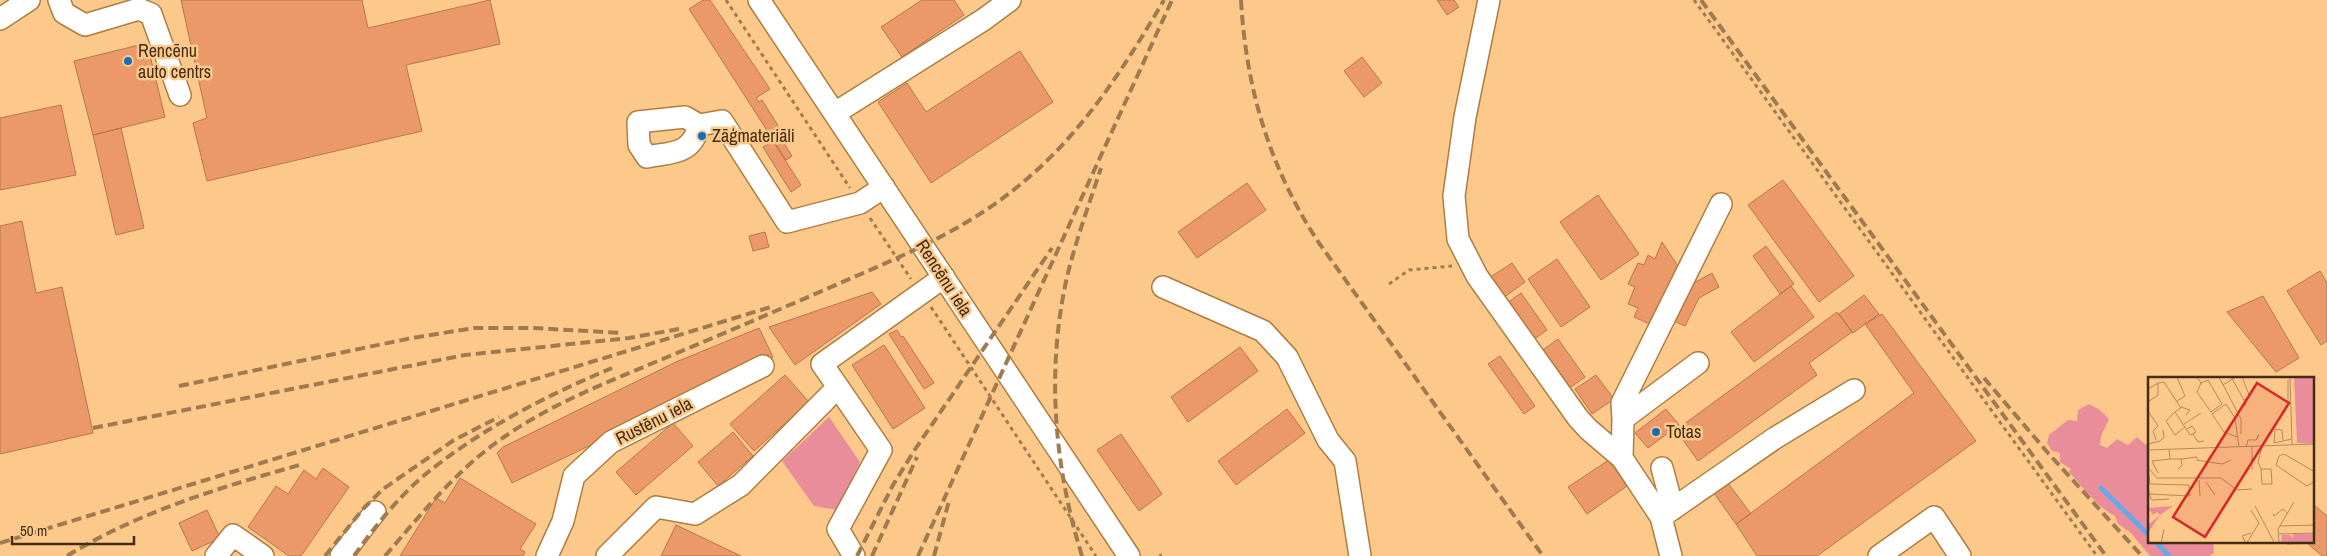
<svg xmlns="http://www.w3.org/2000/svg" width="2327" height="556" viewBox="0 0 2327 556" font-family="'Archivo Narrow',sans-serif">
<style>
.green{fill:#ea8d9b}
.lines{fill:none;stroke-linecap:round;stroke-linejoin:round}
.stream{stroke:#68a7e9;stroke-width:5}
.building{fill:#eb9969;stroke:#b87650}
.minor-casing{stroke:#ae7d40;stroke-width:24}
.path{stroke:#a07c50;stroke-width:3;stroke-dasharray:4 4;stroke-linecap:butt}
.minor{stroke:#fff;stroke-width:21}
.rail{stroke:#a07b50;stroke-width:4;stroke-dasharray:10 5;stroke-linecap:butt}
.poi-dot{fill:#126ebb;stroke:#fdc98b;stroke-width:2}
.labels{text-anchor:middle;stroke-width:5;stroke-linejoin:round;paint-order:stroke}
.poi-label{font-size:18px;fill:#432e15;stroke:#fdc98b;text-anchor:start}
.street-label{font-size:18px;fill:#432e15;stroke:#fdc98b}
.inset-road{fill:none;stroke:#b38b5c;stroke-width:1}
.view{fill:#d62828;fill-opacity:0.15;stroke:#d62828;stroke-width:2.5}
.inset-edge{fill:none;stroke:#432e15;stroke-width:2.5}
</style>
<rect width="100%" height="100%" fill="#fdc98b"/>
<!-- green -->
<path class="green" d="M 2089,404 L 2100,410 L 2109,419 L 2101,436 L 2100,445 L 2107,448 L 2117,439 L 2128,445 L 2137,437 L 2146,445 L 2149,438 L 2150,542 L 2213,542 L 2214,553 L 2210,556 L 2150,556 L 2131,533 L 2118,524 L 2115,516 C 2097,507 2083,487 2069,472 L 2071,469 L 2060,462 L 2060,453 L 2052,451 L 2047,443 L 2049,435 L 2068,420 L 2077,421 L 2078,410 Z
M 829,417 L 860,462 L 837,510 L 814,506 L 782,461 Z"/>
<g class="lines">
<!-- stream -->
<path class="stream" d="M 2101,488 L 2150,536
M 2156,542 L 2169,556"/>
</g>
<!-- building -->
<path class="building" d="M 181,0 L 362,0 L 368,28 L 490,0 L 500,44 L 406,65 L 422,131 L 207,181 L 193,123 L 207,118 Z
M 703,0 L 710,0 L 770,89 L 756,98 L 759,102 L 762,100 L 777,124 L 779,130 L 777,132 L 792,156 L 786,160 L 689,9 Z
M 922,0 L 954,0 L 964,15 L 902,57 L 881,27 Z
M 1437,0 L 1454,0 L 1459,7 L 1447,15 Z
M 147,43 L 165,117 L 93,135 L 74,61 Z
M 1020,51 L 1053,102 L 931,183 L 878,102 L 907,83 L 926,112 Z
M 1362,57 L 1382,83 L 1364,97 L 1344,71 Z
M 61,105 L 76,175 L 0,190 L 0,118 Z
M 121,128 L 144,228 L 116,235 L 93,135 Z
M 773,141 L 801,185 L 791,192 L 763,147 Z
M 1783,180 L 1854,276 L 1819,302 L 1748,205 Z
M 1247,183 L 1266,210 L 1197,258 L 1178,232 Z
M 1598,195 L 1639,254 L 1601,280 L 1560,222 Z
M 22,221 L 36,293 L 62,287 L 93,433 L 0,454 L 0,226 Z
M 765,232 L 769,247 L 753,251 L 749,236 Z
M 1662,242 L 1678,266 L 1652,325 L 1634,317 L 1638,308 L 1628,304 L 1635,287 L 1628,284 L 1638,263 L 1644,265 L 1648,255 L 1655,259 Z
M 1766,246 L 1794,284 L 1780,294 L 1753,256 Z
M 1557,259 L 1590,307 L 1561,327 L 1528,279 Z
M 1512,263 L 1525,282 L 1503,298 L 1489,278 Z
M 2320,271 L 2327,283 L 2327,341 L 2321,345 L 2287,291 Z
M 1712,273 L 1719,287 L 1699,298 L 1685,326 L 1672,320 L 1690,285 Z
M 1791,286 L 1814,317 L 1754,362 L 1731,332 Z
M 872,292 L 881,304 L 795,365 L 769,327 Z
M 1521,293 L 1547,330 L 1533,340 L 1507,303 Z
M 1864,295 L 1879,314 L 1853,333 L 1839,314 Z
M 2263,296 L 2299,358 L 2276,372 L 2227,312 Z
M 1837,312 L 1852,332 L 1809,363 L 1817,375 L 1698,461 L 1676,430 Z
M 1882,314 L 1976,441 L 1817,556 L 1757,556 L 1736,524 L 1914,393 L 1865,324 Z
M 759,328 L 773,357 L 512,483 L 497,453 L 503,447 L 676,362 Z
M 897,330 L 901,337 L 903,336 L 934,383 L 924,389 L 889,334 Z
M 1558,339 L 1585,377 L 1568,389 L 1540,352 Z
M 884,345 L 925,408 L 893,429 L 852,365 Z
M 1240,347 L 1258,371 L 1188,422 L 1171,397 Z
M 1500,356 L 1535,406 L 1524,414 L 1488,364 Z
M 785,375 L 809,402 L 754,451 L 730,424 Z
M 1596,375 L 1614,399 L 1592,414 L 1575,389 Z
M 1287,409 L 1305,433 L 1236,485 L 1218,461 Z
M 1666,409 L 1679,425 L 1648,448 L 1635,433 Z
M 673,423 L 693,446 L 636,495 L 616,472 Z
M 733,432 L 753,456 L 718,486 L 698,462 Z
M 1121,434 L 1162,494 L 1139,511 L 1097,450 Z
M 1609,460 L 1627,486 L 1587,514 L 1568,487 Z
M 323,468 L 349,487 L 301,556 L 289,556 L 248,527 L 276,486 L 288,494 L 304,470 L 316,479 Z
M 460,478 L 536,524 L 520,549 L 525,552 L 523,556 L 400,556 L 436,498 L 445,503 Z
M 1725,479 L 1751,514 L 1736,524 L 1711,489 Z
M 2313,504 L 2327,516 L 2327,556 L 2322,556 L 2306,542 L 2313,542 Z
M 207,510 L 220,538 L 192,551 L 179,523 Z
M 676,525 L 741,556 L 661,556 Z"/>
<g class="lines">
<defs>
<path id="minor" d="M 59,0 L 64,13 L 85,25 L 139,9 L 151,14 L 180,95
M 759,0 L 1129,556
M 1489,0 L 1465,117 L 1454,196 L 1458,239 L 1477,276 L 1578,418 L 1588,429 L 1622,458 L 1661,517 L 1671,556
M 0,19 L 29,0
M 835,113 L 983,20 L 1010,0
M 699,125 C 692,155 672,152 647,157 L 639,145 L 638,122 L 685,117 L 699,125 L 722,121 L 787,222 L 860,203 L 884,187
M 1163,287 L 1263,331 L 1287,357 L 1328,440 L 1345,461 L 1360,556
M 838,387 L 881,450 L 838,529 L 854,556
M 1623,419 L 1622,403 L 1721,204
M 1622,458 L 1623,419 L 1698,363
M 1662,468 L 1673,509
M 1661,517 L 1775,438 L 1854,390
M 216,556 L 233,535 L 263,556
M 341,556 L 375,512
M 547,556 L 563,521 L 574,476 L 611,442 L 763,366
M 607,556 L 656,507 L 695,514 L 741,485 L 838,387 L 822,364 L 944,277
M 1879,556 L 1934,517 L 1960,556"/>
</defs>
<!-- minor casing -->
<use href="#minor" class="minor-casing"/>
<!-- path -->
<path class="path" d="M 726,0 L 850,188
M 1694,0 L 2097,556
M 870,218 L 911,279
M 1389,284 L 1409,270 L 1452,266
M 931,307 L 1096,556
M 1160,554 L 1161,556"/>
<!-- minor -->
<use href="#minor" class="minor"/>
<!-- rail -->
<path class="rail" d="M 1241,0 C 1246,89 1270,169 1319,243 L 1543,556
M 1701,0 L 2106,556
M 1984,378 L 2048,453 L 2142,556
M 179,386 L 412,338 L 474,328 L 534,328 L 622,333
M 93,428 L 465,355 L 629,338 L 679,329
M 0,543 L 774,306
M 67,556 C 140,511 222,487 303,464
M 325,556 L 363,509 L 383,489 L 454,440 L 499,417
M 354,556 C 373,529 396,500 421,478 C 477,431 545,396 612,368
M 385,556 C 423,512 459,467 507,435 C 552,404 603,384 653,363 C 723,334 792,304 861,274 C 916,250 969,226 1016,188 C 1080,137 1123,70 1164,0
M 857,556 L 893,485 L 914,451 L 1052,248
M 872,556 L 917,457
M 918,556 L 1172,0
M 934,556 L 949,501
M 1082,556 C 1054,466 1046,370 1067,277 C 1076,240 1089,204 1101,168"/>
</g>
<!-- markers -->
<g class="poi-dot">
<circle cx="128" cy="61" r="5"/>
<circle cx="702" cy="136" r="5"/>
<circle cx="1656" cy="432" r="5"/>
</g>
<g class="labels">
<!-- poi labels -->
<g class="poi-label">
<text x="138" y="57">Rencēnu<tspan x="138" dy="21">auto centrs</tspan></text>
<text x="712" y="142">Zāģmateriāli</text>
<text x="1666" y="438">Totas</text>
</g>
<!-- street labels -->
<g class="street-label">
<text transform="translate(944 278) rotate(57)" y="6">Rencēnu iela</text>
<text transform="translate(654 421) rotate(-27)" y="6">Rustēnu iela</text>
</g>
</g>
<!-- overview -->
<g transform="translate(2148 377)">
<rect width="166" height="166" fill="#fdc98b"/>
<path d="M 146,0 L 166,0 L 166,67 L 149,66 ZM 25,129 L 12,138 L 0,156 L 1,147 L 12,138 L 9,135 L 5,138 L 0,131 ZM 145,157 L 166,157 L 166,166 L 133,166 L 134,158 L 142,158 L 145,161 Z" fill="#ea8d9b"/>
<path class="inset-road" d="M 49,0 L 53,6 L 60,3 L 74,27 L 63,35 L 49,15 L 53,6M 71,0 L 93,42 L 93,57M 83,0 L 96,23M 94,0 L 102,20 L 96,23 L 98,29M 142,0 L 144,68M 140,3 L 140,28M 10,6 L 16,5 L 33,31 L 27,35 L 42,58 L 48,55 L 44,49 L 39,52M 75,8 L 88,0M 29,24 L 37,19 L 29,0M 0,25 L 10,18 L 10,6 L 0,12M 33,30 L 42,33 L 38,38M 0,34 L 10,49 L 5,54 L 8,63M 27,35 L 18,44 L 27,58 L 37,50M 36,47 L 53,36M 45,57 L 50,65 L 56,64M 89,60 L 76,55 L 64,37 L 78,27 L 87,41 L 91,70M 135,63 L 134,53 L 127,52 L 126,66 L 144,62M 0,67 L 12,64 L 16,60 L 15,53M 98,70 L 100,63 L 108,63 L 111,58 L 110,58 L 109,62M 0,73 L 167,67M 22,82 L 33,82 L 34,88 L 30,92M 33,82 L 49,80 L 49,83 L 74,87 L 83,83M 0,91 L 2,107 L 41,108 L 42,119 L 1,117 L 0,105M 1,92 L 9,101 L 73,101 L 89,113 L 104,112M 113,92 L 114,107 L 124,107 L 123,92 L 113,92 L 110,85 L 114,70M 104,93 L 104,70M 167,95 L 136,77 L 131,79 L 128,88 L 159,109 L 167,104M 10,96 L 4,84 L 22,82 L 21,72M 51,103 L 52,119M 58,105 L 67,118M 1,117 L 4,123 L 21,122M 107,129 L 127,167M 125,137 L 126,139 L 135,132 L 139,136M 132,149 L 167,148M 130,157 L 167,156M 98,166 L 94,159 L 103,156M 13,167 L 16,152M 98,167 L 111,146 L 103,133M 131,167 L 130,152 L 146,125M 139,167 L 167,166"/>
<path class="view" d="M 109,6 L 141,26 L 57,160 L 25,140 Z"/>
<rect width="166" height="166" class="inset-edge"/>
</g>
<!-- scale -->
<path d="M12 536v8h122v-8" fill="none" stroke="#432e15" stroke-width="2.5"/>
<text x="20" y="536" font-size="15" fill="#432e15" stroke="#fdc98b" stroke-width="4" paint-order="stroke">50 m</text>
</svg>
